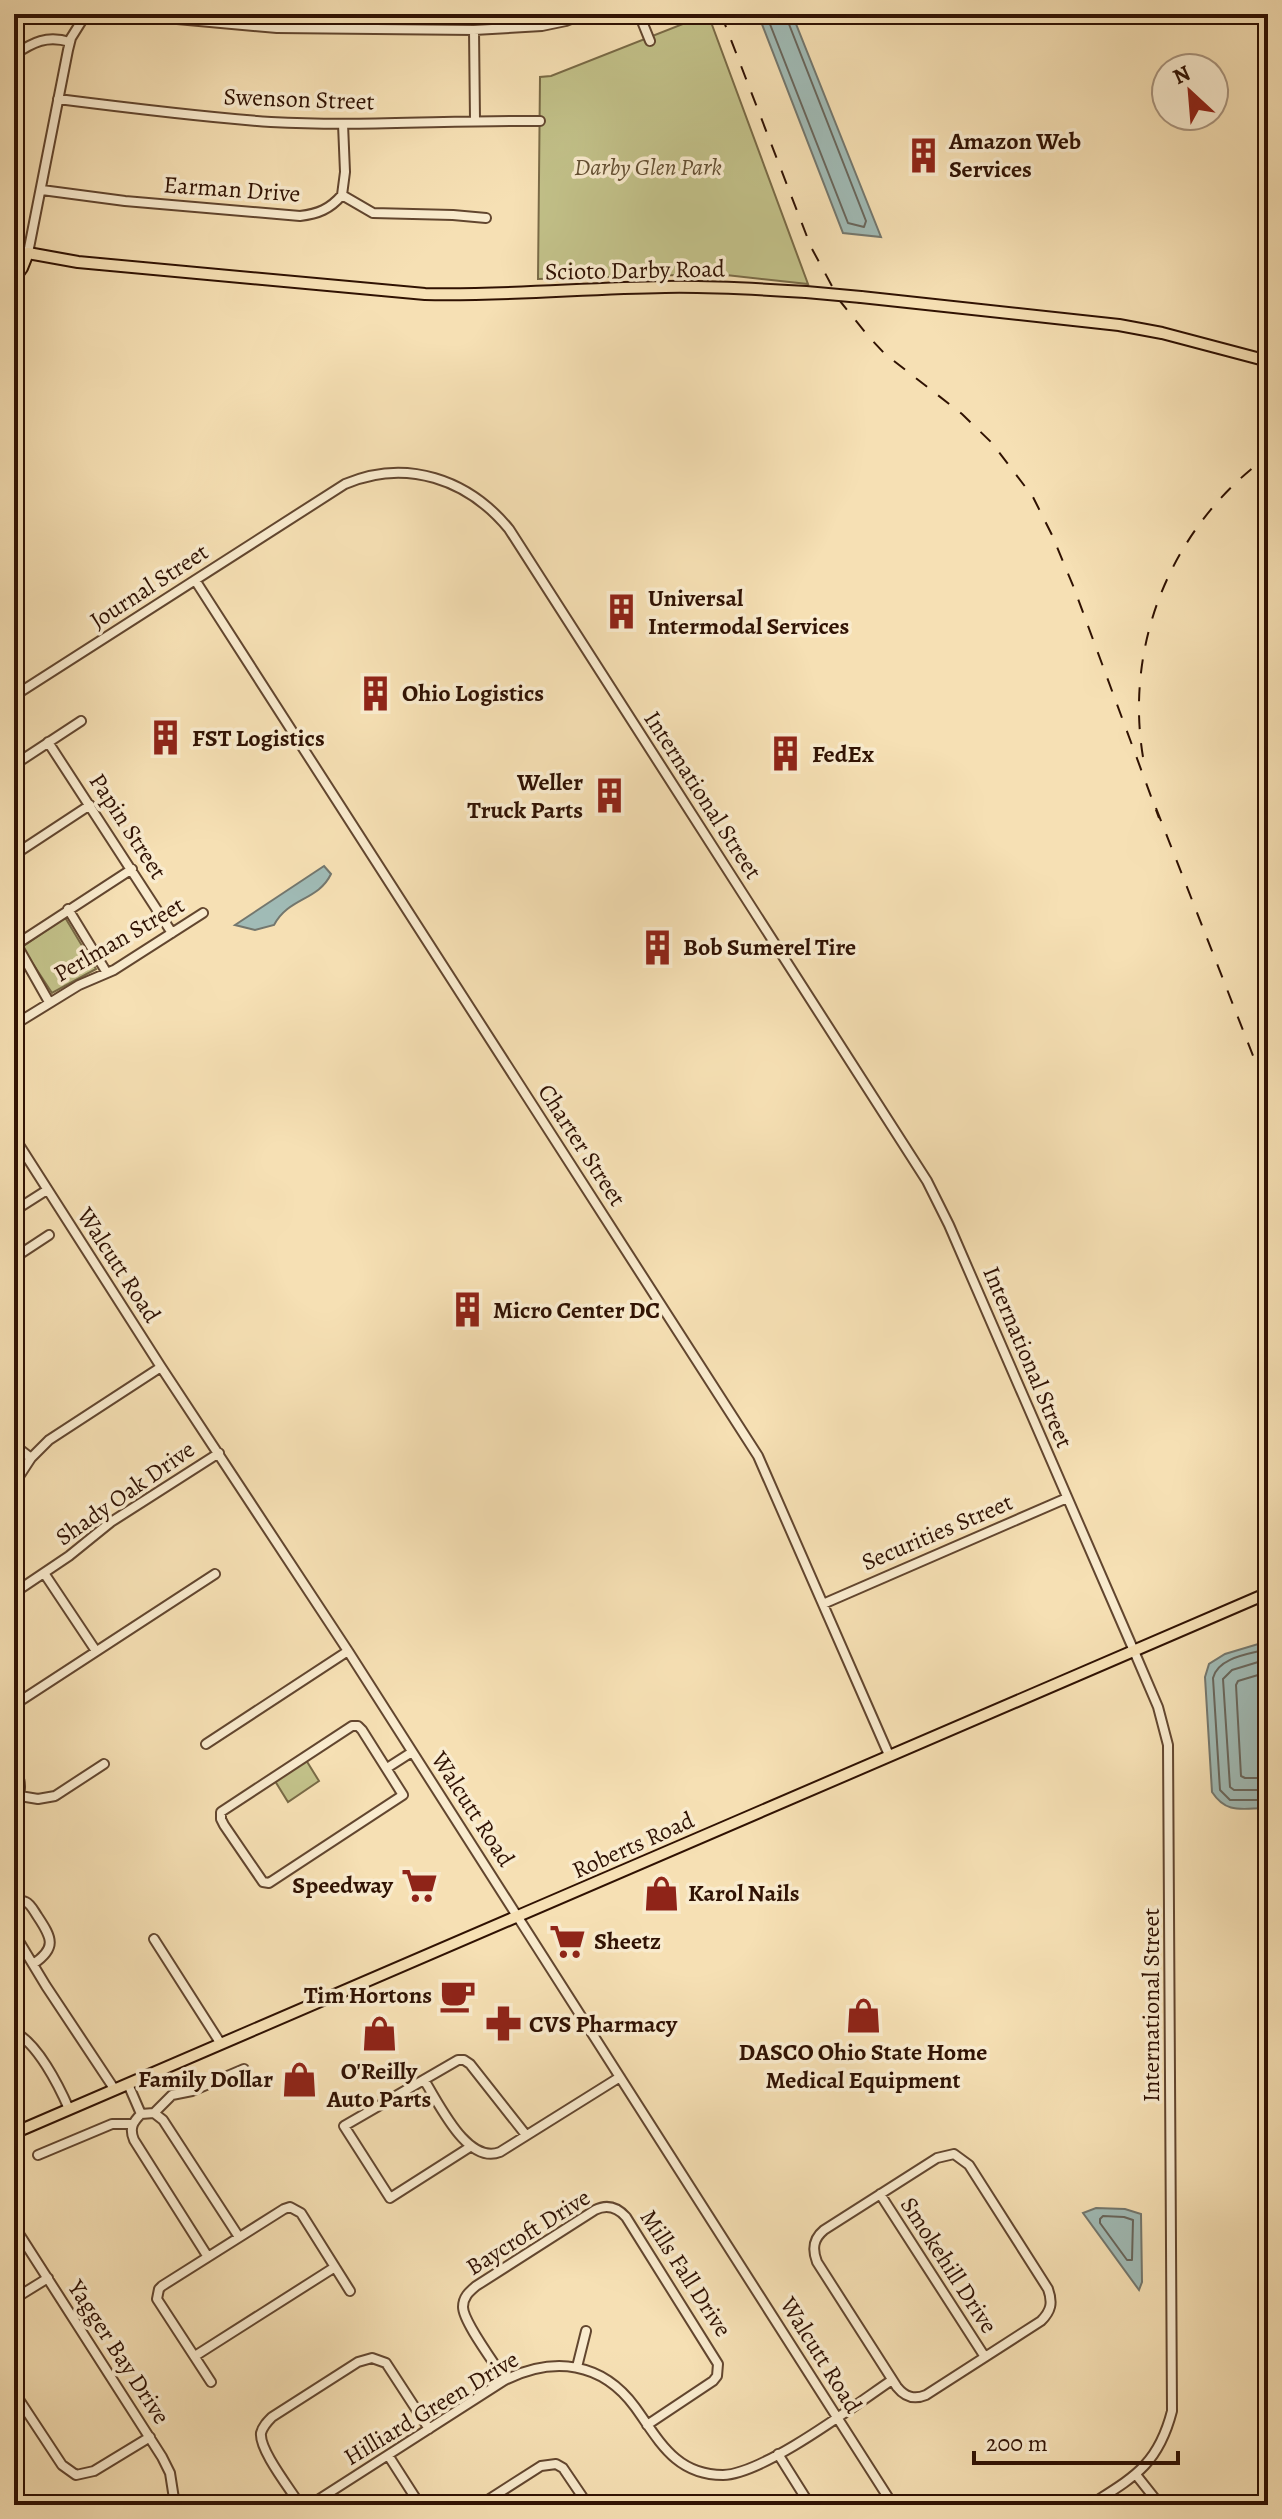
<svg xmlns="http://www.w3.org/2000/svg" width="1282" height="2519" viewBox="0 0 1282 2519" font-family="Alegreya,serif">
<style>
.green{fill:#c2c189;stroke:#796a46;stroke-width:2}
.water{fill:#a0bbb6;stroke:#73776e;stroke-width:2}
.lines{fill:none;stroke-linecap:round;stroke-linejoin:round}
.shore{stroke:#68665c;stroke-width:2}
.minor-casing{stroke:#62462f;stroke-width:12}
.major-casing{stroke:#301203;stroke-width:14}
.minor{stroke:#f9ebce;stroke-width:8}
.major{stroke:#f6e0b4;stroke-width:10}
.rail{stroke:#301203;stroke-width:2;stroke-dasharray:14 14;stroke-linecap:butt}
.major-bridge-casing{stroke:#301203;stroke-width:14;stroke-linecap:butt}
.major-bridge{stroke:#f6e0b4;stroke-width:10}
.labels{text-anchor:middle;stroke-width:7;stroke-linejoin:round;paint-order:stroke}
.street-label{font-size:24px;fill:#301203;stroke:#f9ebce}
.poi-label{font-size:24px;font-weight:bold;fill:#301203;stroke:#f9ebce;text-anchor:start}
.park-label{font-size:24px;font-style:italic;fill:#634f32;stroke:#f9ebce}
</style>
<rect width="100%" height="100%" fill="#f6e0b4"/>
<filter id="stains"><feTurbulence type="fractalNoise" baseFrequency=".0025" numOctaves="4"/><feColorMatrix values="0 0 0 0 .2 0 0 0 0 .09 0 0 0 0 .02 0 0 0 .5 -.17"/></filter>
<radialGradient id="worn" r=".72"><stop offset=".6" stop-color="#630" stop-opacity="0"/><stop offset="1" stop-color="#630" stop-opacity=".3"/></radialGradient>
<!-- green -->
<path class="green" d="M 708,14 L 808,284 L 717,274 L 538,279 L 540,77 L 551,76 Z
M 63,919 L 66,919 L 96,969 L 52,993 L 22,947 Z
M 306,1760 L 319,1781 L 288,1802 L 275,1781 Z"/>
<!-- water -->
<path class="water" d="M 758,14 L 792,14 L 881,237 L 843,233 Z
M 324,866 L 331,874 C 318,901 289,897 274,925 L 255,930 L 235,925 Z
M 1268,1641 L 1268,1808 C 1243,1808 1227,1815 1212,1792 L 1205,1677 L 1209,1664 L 1225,1654 Z
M 1096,2208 L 1125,2209 L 1141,2214 L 1142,2282 L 1139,2290 L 1083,2213 Z"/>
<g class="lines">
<!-- shore -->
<path class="shore" d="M 766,14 L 848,223 L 864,227 L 866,221 L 785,14
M 1268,1649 C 1250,1654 1218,1657 1213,1678 L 1220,1790 L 1230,1800 L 1268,1800
M 1268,1659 L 1232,1670 L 1223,1679 L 1230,1787 L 1234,1790 L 1268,1790
M 1268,1672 L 1238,1681 L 1236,1685 L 1241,1776 L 1245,1778 L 1268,1778
M 1103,2216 L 1124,2217 L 1133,2220 L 1132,2260 L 1127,2260 L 1100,2223 L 1100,2219 Z"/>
<defs>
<path id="minor" d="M 167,14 L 177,19 L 277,28 L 474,30 L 542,26 L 566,21 L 584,14
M 639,14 L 650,41
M 474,30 L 475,120
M 14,55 C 33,42 47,35 70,42
M 58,99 C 129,108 200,117 271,122 C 360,127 451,120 540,121
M 42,190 L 125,201 L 300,216 C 318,214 330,209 342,195 L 345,172 L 343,124
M 342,195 L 373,213 L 453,215 L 486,218
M 14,250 L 28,253 L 68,50 L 71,38 L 86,14
M 195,580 L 758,1456 L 889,1755
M 14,696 L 345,484 C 406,458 468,479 509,529 L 927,1181 L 949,1225 L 1134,1651 L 1158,1707 L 1168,1745 L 1172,2411 C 1158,2465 1134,2477 1090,2505
M 48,742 L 172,933
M 14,765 L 81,721
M 14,855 L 90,805
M 68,909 L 107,973
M 14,940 L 49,1002
M 17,944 L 132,869
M 14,1025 L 79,985 L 114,970 L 203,913
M 14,1137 L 161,1367 L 348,1651 L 893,2505
M 14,1211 L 47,1190
M 14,1258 L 49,1235
M 14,1445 L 31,1458
M 14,1484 L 31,1458 L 49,1440 L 161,1367
M 44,1573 L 96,1651
M 14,1593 L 69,1556 L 111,1522 L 219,1453
M 823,1604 L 1067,1498
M 14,1705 L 215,1574
M 352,1726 L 358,1726 L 362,1730 L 403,1795 L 269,1883 L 263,1882 L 224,1825 L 221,1819 L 221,1812 Z
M 206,1744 L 348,1651
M 14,1766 C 22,1780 22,1794 14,1808
M 387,1768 L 412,1752
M 20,1796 L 38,1799 L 55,1796 L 104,1764
M 14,1904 C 18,1902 22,1900 26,1902 C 31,1904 35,1913 38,1917 C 52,1938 57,1948 33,1964
M 14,1933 L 46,1986 L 115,2090
M 154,1939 L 221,2044
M 14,2032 C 37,2042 59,2086 69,2109
M 424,2080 C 439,2103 467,2165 500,2152 L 620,2077
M 128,2084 L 141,2114 C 133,2122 129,2128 134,2140 L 208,2257
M 154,2113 L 172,2095 L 192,2091 L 244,2069
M 141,2114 L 154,2113 L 163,2120 L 239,2237
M 470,2147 L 390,2198 L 344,2126 L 458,2060 L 464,2060 L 470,2064 L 526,2135
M 954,2154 L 969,2165 L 1048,2289 C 1053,2303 1051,2311 1041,2321 L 926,2395 C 914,2400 905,2397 897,2387 L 817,2262 C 812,2249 813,2239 824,2230 L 937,2158 Z
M 38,2155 L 112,2124 L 132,2124
M 880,2194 L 985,2357
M 14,2226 L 162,2457 L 170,2473 L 175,2505
M 14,2299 L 48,2278
M 195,2356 L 335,2267
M 577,2367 L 586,2331
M 505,2380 C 496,2365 463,2322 463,2307 C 463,2297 469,2292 476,2286 L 595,2210 C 607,2204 617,2207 626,2217 L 718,2364 L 717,2376 L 713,2381 L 647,2425
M 211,2382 L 157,2299 L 159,2289 L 162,2286 L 284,2209 L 290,2207 L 301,2213 L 350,2291
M 14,2392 L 62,2465 L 76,2475 L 94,2471 L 150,2437
M 778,2454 L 810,2505
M 388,2455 L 420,2505
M 1137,2476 L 1160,2505
M 300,2505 C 291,2490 259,2450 261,2433 C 263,2426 267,2422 272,2417 L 358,2362 L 372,2358 L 386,2363 L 429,2429
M 310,2505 L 505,2380 C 554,2356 602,2362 635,2407 C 659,2440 675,2475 723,2475 C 764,2474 855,2405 892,2380
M 480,2505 L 541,2466 L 556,2464 L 563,2468 L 588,2505"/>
<path id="major" d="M 14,279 L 22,268 L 28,253 L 78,262 L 425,294 C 505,296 585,288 665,287 C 712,286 759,289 806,292
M 861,297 L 1119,325 L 1162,333 L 1268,361
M 14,2133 L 1268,1593"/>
</defs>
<!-- minor casing -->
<use href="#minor" class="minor-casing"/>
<!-- major casing -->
<use href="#major" class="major-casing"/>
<!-- minor -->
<use href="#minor" class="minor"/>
<!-- major -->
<use href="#major" class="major"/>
<!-- rail -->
<path class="rail" d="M 721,14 L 811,247 L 840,301 L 869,337 L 885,354 L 962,414 L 992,443 L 1033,497 L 1052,535 L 1074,588 L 1159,818
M 1143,757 C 1124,642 1173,525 1268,456
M 1156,808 L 1268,1094"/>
<defs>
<path id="major-bridge" d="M 806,292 L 861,297"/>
</defs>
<!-- major-bridge casing -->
<use href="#major-bridge" class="major-bridge-casing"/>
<!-- major-bridge -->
<use href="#major-bridge" class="major-bridge"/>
</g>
<!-- icons -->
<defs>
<symbol id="building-bare" viewBox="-9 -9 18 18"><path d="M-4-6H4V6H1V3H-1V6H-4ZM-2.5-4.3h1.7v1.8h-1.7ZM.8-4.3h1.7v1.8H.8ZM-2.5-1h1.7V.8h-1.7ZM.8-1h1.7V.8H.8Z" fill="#8f2418" stroke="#f9ebce" stroke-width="2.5" paint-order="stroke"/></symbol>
<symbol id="supermarket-bare" viewBox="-9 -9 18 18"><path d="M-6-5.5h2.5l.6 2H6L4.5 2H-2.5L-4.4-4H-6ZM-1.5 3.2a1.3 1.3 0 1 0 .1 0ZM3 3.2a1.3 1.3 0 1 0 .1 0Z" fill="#8f2418" stroke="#f9ebce" stroke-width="2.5" paint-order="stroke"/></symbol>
<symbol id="shop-bare" viewBox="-9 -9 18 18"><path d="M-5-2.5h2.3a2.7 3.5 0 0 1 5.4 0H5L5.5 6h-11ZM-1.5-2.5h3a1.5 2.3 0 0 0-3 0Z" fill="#8f2418" stroke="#f9ebce" stroke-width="2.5" paint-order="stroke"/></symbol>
<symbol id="cafe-bare" viewBox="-9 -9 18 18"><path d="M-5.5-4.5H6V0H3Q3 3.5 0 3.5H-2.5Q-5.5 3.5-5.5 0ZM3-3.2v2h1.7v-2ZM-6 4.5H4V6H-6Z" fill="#8f2418" stroke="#f9ebce" stroke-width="2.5" paint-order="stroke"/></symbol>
<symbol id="pharmacy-bare" viewBox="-9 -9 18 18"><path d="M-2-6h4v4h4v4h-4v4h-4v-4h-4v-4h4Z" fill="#8f2418" stroke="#f9ebce" stroke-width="2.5" paint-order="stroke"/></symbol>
</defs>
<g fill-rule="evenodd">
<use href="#building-bare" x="898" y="130" width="51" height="51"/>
<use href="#building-bare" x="596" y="586" width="51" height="51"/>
<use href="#building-bare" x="350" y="668" width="51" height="51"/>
<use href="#building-bare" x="140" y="712" width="51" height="51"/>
<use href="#building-bare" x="760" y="728" width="51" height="51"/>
<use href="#building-bare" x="584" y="770" width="51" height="51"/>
<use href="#building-bare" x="632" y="922" width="51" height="51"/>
<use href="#building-bare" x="442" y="1284" width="51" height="51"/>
<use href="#supermarket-bare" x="394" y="1860" width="51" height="51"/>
<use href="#shop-bare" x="636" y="1868" width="51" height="51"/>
<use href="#supermarket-bare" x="542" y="1916" width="51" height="51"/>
<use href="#cafe-bare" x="432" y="1970" width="51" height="51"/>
<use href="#shop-bare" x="838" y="1990" width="51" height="51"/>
<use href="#pharmacy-bare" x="478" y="1998" width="51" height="51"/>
<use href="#shop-bare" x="354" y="2008" width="51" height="51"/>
<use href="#shop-bare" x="274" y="2054" width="51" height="51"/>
</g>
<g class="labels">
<!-- street labels -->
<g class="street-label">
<text transform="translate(299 99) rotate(2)" y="8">Swenson Street</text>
<text transform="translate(232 189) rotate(4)" y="8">Earman Drive</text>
<text transform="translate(635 270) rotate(-1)" y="8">Scioto Darby Road</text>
<text transform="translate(149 586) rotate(-33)" y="8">Journal Street</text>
<text transform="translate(703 795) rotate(57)" y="8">International Street</text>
<text transform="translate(128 826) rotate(57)" y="8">Papin Street</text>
<text transform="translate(119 939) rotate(-30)" y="8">Perlman Street</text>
<text transform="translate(582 1145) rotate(57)" y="8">Charter Street</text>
<text transform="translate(119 1265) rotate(57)" y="8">Walcutt Road</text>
<text transform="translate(1028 1357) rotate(67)" y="8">International Street</text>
<text transform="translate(125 1493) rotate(-35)" y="8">Shady Oak Drive</text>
<text transform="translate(937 1532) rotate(-23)" y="8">Securities Street</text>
<text transform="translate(473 1809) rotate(57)" y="8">Walcutt Road</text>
<text transform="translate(633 1845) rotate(-24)" y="8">Roberts Road</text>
<text transform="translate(1151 2005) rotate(-90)" y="8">International Street</text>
<text transform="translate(528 2232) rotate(-32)" y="8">Baycroft Drive</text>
<text transform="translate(949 2265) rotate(57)" y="8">Smokehill Drive</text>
<text transform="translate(686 2273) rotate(57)" y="8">Mills Fall Drive</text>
<text transform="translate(119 2352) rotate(57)" y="8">Yagger Bay Drive</text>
<text transform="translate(821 2355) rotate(58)" y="8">Walcutt Road</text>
<text transform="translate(431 2408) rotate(-31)" y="8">Hilliard Green Drive</text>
</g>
<!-- poi labels -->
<g class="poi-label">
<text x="949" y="149">Amazon Web<tspan x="949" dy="28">Services</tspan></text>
<text x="648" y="606">Universal<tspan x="648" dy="28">Intermodal Services</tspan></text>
<text x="402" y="701">Ohio Logistics</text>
<text x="192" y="746">FST Logistics</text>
<text x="812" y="762">FedEx</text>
<text x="583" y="790" text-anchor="end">Weller<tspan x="583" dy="28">Truck Parts</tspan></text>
<text x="683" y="955">Bob Sumerel Tire</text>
<text x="493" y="1318">Micro Center DC</text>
<text x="393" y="1893" text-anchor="end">Speedway</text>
<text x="688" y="1901">Karol Nails</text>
<text x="594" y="1949">Sheetz</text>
<text x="432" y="2003" text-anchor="end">Tim Hortons</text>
<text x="529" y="2032">CVS Pharmacy</text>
<text x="863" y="2060" text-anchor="middle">DASCO Ohio State Home<tspan x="863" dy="28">Medical Equipment</tspan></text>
<text x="379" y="2079" text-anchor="middle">O'Reilly<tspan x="379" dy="28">Auto Parts</tspan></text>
<text x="273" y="2087" text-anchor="end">Family Dollar</text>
</g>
<!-- park labels -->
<g class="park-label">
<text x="648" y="175">Darby Glen Park</text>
</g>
</g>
<!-- margin -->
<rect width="1282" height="2519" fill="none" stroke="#f6e0b4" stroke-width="48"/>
<rect x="16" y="16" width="1250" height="2487" fill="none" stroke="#301203" stroke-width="4"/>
<rect x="24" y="24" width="1234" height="2471" fill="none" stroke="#301203" stroke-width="2"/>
<!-- north arrow -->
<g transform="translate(1190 92) rotate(334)"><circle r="38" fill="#f9ebce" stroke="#a9947d" stroke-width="2"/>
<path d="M0-6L14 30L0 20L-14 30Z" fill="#8f2418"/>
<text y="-12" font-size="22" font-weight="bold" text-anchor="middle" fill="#301203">N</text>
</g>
<!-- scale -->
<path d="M974 2451v12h204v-12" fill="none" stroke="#301203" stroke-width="4"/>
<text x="986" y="2451" font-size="24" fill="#301203" stroke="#f9ebce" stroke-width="6" paint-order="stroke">200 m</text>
<rect width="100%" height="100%" filter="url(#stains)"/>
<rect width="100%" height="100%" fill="url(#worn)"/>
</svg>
